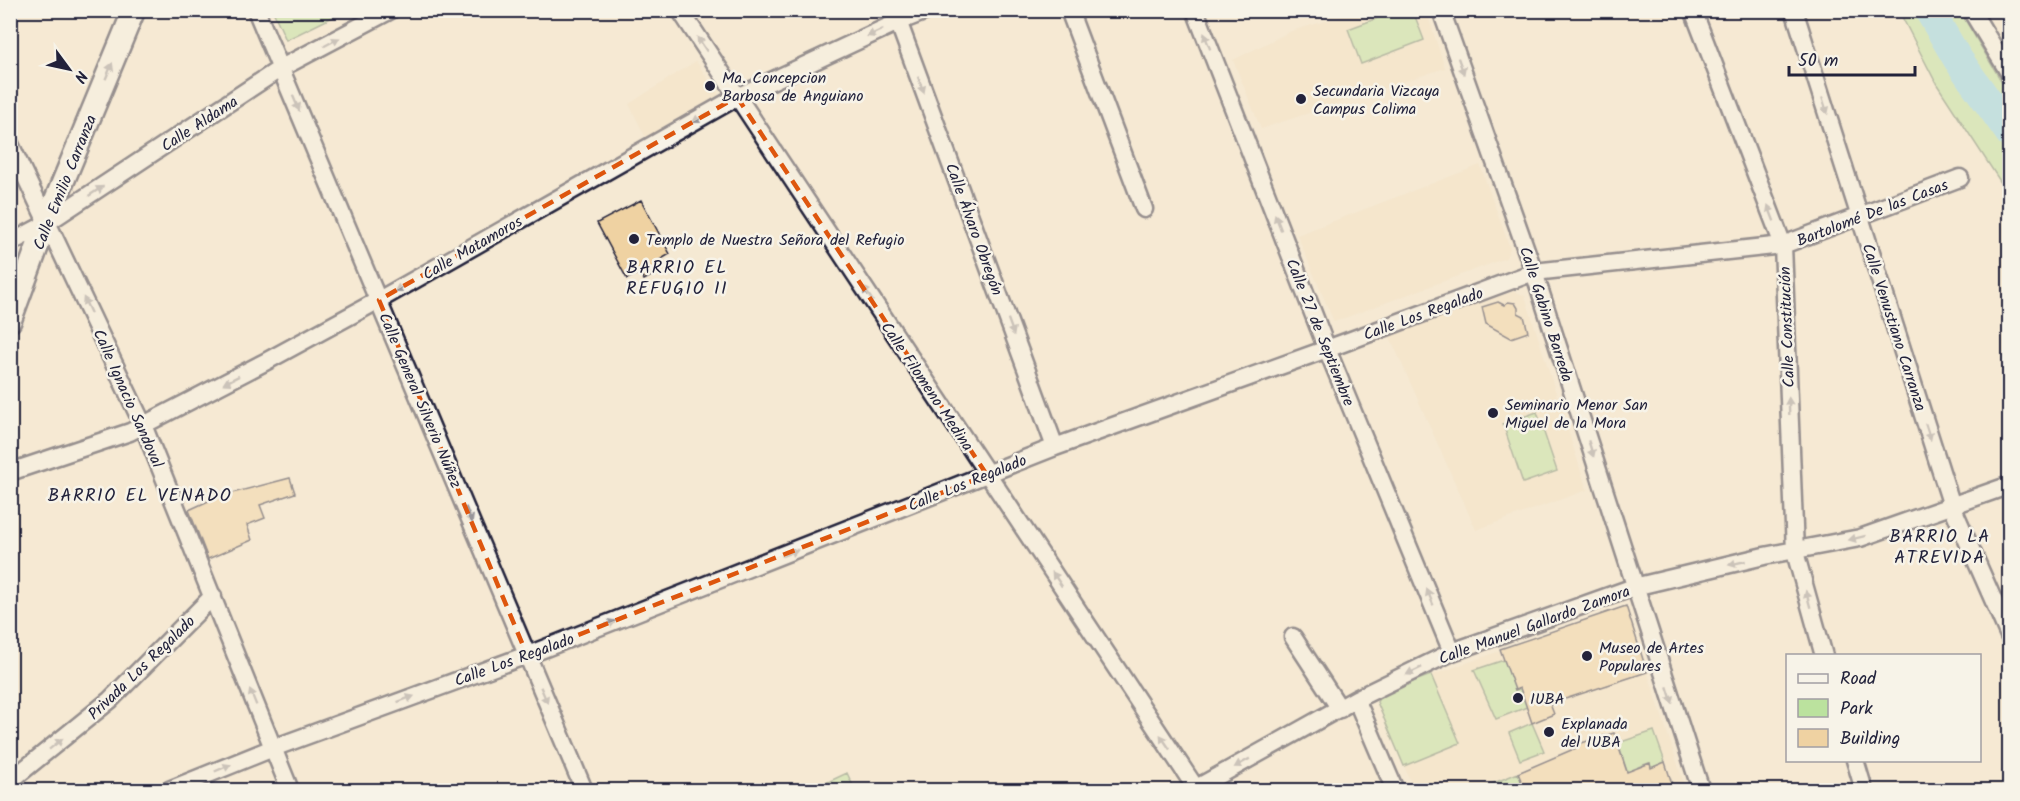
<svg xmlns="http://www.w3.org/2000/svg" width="2020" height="801" viewBox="0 0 2020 801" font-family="Kalam,sans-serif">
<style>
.built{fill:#f3e2c4}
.green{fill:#bbe29e;stroke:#6e826c;stroke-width:1.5}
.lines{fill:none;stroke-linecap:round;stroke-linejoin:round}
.river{stroke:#8bd5ec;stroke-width:30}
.building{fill:#efd2a2;stroke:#22223b;stroke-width:1.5}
.minor-casing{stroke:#22223b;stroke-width:21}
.major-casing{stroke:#22223b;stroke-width:26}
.minor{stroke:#f7f3e8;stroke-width:16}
.major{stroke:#f7f3e8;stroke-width:21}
.oneway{fill:#97959a}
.marked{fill:none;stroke:#de560e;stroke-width:4.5;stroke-dasharray:12 8;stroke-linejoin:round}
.poi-dot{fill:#22223b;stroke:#f7f3e8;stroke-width:2}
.labels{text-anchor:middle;stroke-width:5;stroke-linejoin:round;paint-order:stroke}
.poi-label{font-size:16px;fill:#22223b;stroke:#f7f3e8;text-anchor:start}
.street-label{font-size:16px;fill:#22223b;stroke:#f7f3e8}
.neighbourhood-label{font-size:18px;letter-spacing:1.5px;fill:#22223b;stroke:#f7f3e8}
</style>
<rect width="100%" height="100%" fill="#f5e9d3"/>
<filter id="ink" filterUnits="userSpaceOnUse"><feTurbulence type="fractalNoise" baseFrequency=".0167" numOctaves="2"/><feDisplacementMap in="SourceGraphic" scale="12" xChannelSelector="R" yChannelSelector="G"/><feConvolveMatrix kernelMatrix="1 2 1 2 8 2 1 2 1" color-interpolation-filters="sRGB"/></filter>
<g filter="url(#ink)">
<!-- built -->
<path class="built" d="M 1426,10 L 1445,68 L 1261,129 L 1233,60 L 1291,31 L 1361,11 Z
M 696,61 L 721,98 L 647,140 L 629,104 Z
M 1480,165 L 1510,248 L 1506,258 L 1334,322 L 1297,235 Z
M 1514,291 L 1525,296 L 1587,490 L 1476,530 L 1389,335 Z
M 1626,606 L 1686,790 L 1414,790 L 1377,702 L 1382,693 Z"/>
<!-- green -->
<path class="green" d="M 273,11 L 345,11 L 286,40 Z
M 1397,11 L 1413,11 L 1424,40 L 1361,64 L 1348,29 Z
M 1899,11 L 1960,11 L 2009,94 L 2009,195 L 1936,83 Z
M 1537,412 L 1557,471 L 1523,483 L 1503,424 Z
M 1504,660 L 1520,688 L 1527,707 L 1496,719 L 1474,670 Z
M 1431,675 L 1460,743 L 1404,766 L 1377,702 L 1382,693 Z
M 1532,723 L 1544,751 L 1520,760 L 1509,733 Z
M 1654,731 L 1665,762 L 1651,768 L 1649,763 L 1638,767 L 1646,790 L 1633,790 L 1618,743 Z
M 847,773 L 855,790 L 811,790 Z
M 1518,773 L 1525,790 L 1480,790 L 1479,789 Z"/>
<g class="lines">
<!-- river -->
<path class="river" d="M 1929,10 L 1957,58 L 2010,133"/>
</g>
<!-- building -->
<path class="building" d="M 641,200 L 670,254 L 656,262 L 660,271 L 644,280 L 640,272 L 627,279 L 597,223 Z
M 1498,302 L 1504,305 L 1508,302 L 1515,303 L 1518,308 L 1518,313 L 1524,316 L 1528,332 L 1511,338 L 1486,324 L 1482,307 Z
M 290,478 L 295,493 L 260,505 L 265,518 L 247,525 L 252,540 L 208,559 L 189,510 L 217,497 Z
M 1626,606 L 1647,672 L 1550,704 L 1554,714 L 1532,723 L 1520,688 L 1515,690 L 1500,649 Z
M 1614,733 L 1627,772 L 1650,763 L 1651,768 L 1665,762 L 1674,790 L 1525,790 L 1518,773 L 1576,748 L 1575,745 Z"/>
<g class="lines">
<defs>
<path id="minor" d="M 256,10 L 584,790
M 680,10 L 1197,790
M 894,10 L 1055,447
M 1069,10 L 1144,209
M 1195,10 L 1327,349 L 1452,652
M 1441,10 L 1534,272 L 1701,790
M 1693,10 L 1783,245 L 1795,552 L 1824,656
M 1794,10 L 1952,506 L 2010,638
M 1971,10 L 2010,74
M 10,144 L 143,425 L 290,790
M 10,243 L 42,226 L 281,68 L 391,10
M 10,472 L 130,432 L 265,362 L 379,300 L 737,97 L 898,22 L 929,10
M 1293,637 L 1340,709
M 1356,699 L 1395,790
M 1855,760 L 1864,790
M 10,781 L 110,700 L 213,596
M 169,790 L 273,748 L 538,651 L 1055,447 L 1327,349 L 1534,272 L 1783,245 L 1960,178
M 1193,790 L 1356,699 L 1452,652 L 1634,587 L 1764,556 L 1860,538 L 2010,485"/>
<path id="major" d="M 10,321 L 46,223 L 134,10"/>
</defs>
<!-- minor casing -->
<use href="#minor" class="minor-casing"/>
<!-- major casing -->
<use href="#major" class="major-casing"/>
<!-- minor -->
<use href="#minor" class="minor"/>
<!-- major -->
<use href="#major" class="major"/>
</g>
<!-- one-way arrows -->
<defs><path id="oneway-solid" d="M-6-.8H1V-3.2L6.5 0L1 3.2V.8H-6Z" transform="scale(1.5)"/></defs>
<g class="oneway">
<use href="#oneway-solid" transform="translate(875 33) rotate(155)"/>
<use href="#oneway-solid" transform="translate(1207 41) rotate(-111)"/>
<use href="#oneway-solid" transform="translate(332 42) rotate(-28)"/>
<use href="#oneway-solid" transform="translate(702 44) rotate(-124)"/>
<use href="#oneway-solid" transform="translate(1461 66) rotate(70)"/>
<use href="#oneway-solid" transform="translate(109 71) rotate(-67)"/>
<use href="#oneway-solid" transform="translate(921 85) rotate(70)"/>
<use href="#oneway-solid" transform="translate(296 103) rotate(67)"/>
<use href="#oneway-solid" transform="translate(1825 106) rotate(72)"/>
<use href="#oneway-solid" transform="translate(700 118) rotate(150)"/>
<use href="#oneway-solid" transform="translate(96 191) rotate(-33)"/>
<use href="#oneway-solid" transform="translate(1771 213) rotate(-111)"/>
<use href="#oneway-solid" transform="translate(1278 222) rotate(-111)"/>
<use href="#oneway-solid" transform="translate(402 287) rotate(150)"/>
<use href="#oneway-solid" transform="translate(868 294) rotate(-124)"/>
<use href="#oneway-solid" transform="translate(87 305) rotate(-115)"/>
<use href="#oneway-solid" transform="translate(1011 327) rotate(70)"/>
<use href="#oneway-solid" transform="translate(231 380) rotate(153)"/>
<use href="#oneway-solid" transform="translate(1789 406) rotate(-92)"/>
<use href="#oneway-solid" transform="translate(1928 432) rotate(72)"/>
<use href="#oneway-solid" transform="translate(1591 449) rotate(72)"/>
<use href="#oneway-solid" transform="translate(469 515) rotate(67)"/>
<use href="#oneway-solid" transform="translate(1857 538) rotate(166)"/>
<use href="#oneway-solid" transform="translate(790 553) rotate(-21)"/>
<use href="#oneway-solid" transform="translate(1737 563) rotate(167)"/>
<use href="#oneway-solid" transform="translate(1057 579) rotate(-124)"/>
<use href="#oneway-solid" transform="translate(1430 597) rotate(-112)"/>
<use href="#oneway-solid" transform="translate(1808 599) rotate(-105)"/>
<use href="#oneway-solid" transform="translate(608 624) rotate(-21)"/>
<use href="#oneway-solid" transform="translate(1414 671) rotate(154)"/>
<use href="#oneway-solid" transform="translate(544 695) rotate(67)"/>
<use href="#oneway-solid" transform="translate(1670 695) rotate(72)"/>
<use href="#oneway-solid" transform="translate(253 697) rotate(-112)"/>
<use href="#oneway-solid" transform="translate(406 699) rotate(-20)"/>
<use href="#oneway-solid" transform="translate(1165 742) rotate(-124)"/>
<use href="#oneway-solid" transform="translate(56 744) rotate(-39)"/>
<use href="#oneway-solid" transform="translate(1242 763) rotate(151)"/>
<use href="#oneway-solid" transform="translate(223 768) rotate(-23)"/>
</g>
</g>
<!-- marked area -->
<path d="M0 0H2020V801H0ZM 737,97 L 987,475 L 527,655 L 379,300 Z" fill="#f5e9d3" fill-opacity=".55" fill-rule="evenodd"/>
<path class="marked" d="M 737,97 L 987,475 L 527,655 L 379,300 Z"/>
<!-- markers -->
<g class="poi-dot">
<circle cx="710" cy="86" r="6"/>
<circle cx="1301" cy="99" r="6"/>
<circle cx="634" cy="239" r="6"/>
<circle cx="1493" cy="413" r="6"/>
<circle cx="1587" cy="656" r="6"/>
<circle cx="1518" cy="698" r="6"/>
<circle cx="1549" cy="732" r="6"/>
</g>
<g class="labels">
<!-- poi labels -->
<g class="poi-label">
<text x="722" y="83">Ma. Concepcion<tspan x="722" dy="18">Barbosa de Anguiano</tspan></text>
<text x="1313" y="96">Secundaria Vizcaya<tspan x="1313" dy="18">Campus Colima</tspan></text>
<text x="646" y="245">Templo de Nuestra Señora del Refugio</text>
<text x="1505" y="410">Seminario Menor San<tspan x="1505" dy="18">Miguel de la Mora</tspan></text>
<text x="1599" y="653">Museo de Artes<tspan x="1599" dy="18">Populares</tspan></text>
<text x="1530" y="704">IUBA</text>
<text x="1561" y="729">Explanada<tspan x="1561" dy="18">del IUBA</tspan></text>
</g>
<!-- street labels -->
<g class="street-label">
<text transform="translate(199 123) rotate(-33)" y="6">Calle Aldama</text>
<text transform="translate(64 182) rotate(-68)" y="6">Calle Emilio Carranza</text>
<text transform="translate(1872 212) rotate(-21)" y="6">Bartolomé De las Casas</text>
<text transform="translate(975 229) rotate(70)" y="6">Calle Álvaro Obregón</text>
<text transform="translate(472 247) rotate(-30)" y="6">Calle Matamoros</text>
<text transform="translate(1423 313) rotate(-20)" y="6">Calle Los Regalado</text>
<text transform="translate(1547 314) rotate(72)" y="6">Calle Gabino Barreda</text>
<text transform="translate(1786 327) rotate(-92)" y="6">Calle Constitución</text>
<text transform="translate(1895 327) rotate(72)" y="6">Calle Venustiano Carranza</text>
<text transform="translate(1321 332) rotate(68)" y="6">Calle 27 de Septiembre</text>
<text transform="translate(928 386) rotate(56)" y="6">Calle Filomeno Medina</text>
<text transform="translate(129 398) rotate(66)" y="6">Calle Ignacio Sandoval</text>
<text transform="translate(421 400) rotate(67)" y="6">Calle General Silverio Núñez</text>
<text transform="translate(967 482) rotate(-22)" y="6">Calle Los Regalado</text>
<text transform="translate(1534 624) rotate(-20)" y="6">Calle Manuel Gallardo Zamora</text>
<text transform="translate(514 659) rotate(-20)" y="6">Calle Los Regalado</text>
<text transform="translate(141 667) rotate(-44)" y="6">Privada Los Regalado</text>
</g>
<!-- neighbourhood labels -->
<g class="neighbourhood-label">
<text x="677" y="273">BARRIO EL<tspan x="677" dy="21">REFUGIO II</tspan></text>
<text x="140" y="501">BARRIO EL VENADO</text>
<text x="1940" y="542">BARRIO LA<tspan x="1940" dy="21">ATREVIDA</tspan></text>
</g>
</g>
<!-- margin -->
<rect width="2020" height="801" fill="none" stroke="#f7f3e8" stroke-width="36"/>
<rect x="18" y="18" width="1984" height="765" fill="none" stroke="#22223b" stroke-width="2" filter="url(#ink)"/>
<!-- legend -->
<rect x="1786" y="654" width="195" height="108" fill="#f7f3e8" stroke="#a29fa3" stroke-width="1.5"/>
<rect x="1798" y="674" width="30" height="9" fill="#f7f3e8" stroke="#a29fa3" stroke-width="1.5"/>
<text x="1840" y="684" font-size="18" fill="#22223b">Road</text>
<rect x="1798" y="699" width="30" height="18" fill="#bbe29e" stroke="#a29fa3" stroke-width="1.5"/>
<text x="1840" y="714" font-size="18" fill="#22223b">Park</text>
<rect x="1798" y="729" width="30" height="18" fill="#efd2a2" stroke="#a29fa3" stroke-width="1.5"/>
<text x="1840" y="744" font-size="18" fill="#22223b">Building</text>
<!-- north arrow -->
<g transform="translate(69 69) rotate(123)" stroke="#f7f3e8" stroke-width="4.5" paint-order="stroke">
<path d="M0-4.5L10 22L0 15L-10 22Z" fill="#22223b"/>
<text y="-9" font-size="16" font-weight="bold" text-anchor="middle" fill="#22223b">N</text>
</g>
<!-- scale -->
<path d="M1789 66v9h126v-9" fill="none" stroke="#22223b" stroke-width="3"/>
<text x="1798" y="66" font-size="18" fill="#22223b" stroke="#f7f3e8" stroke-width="4.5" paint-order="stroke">50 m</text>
</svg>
